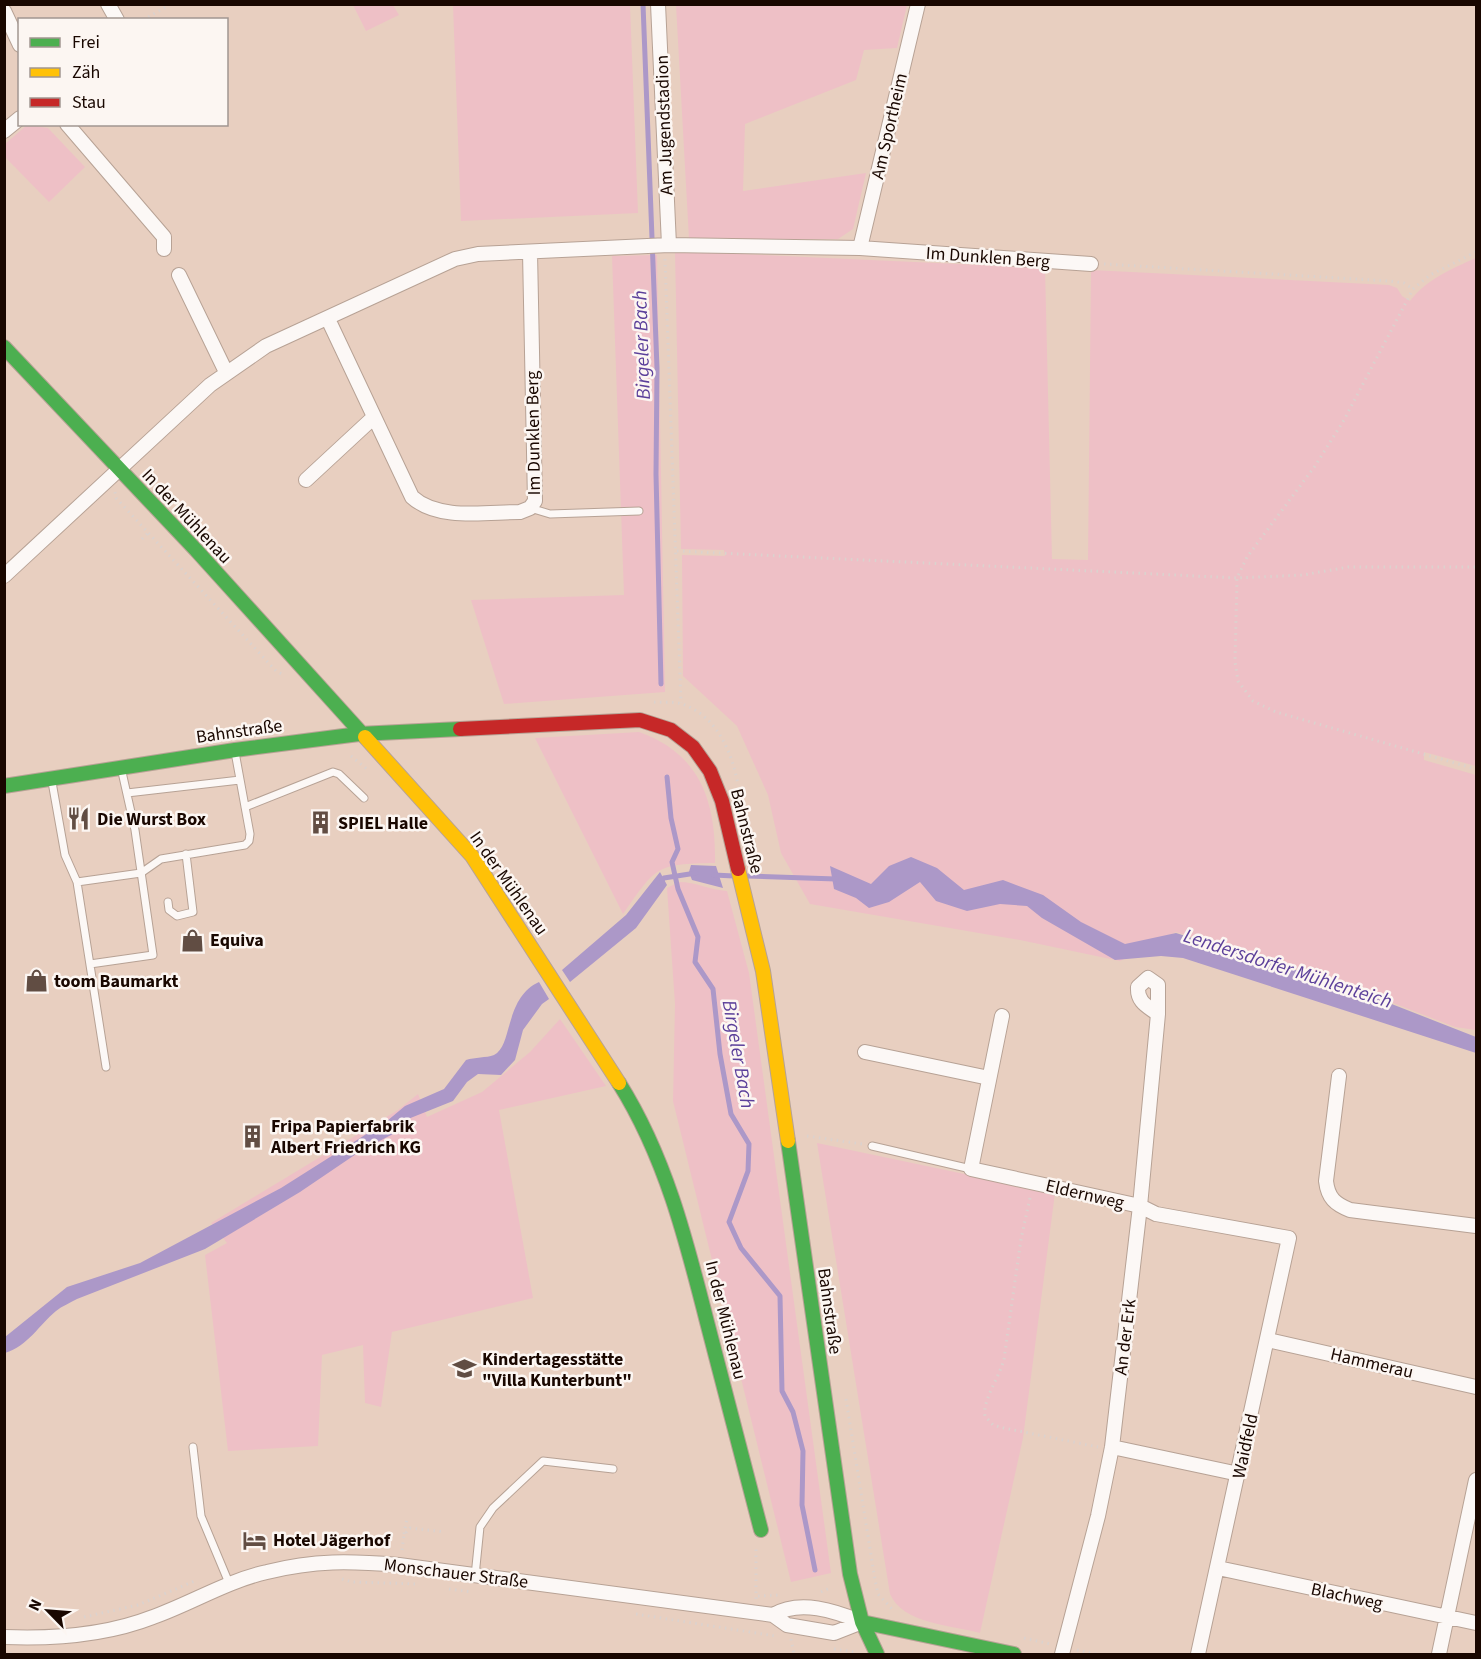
<svg xmlns="http://www.w3.org/2000/svg" width="1481" height="1659" viewBox="0 0 1481 1659" font-family="'Source Sans 3',sans-serif">
<style>
.green{fill:#eec0c6}
.water{fill:#ac98c8}
.lines{fill:none;stroke-linecap:round;stroke-linejoin:round}
.stream{stroke:#ac98c8;stroke-width:5}
.lane-casing{stroke:#b7a295;stroke-width:9}
.street-casing{stroke:#b7a295;stroke-width:16}
.fast-casing{stroke:#b7a295;stroke-width:16}
.slow-casing{stroke:#b7a295;stroke-width:16}
.jam-casing{stroke:#b7a295;stroke-width:16}
.path{stroke:#dbd2ce;stroke-width:3;stroke-dasharray:1.5 4.5;stroke-linecap:butt}
.lane{stroke:#fcf8f6;stroke-width:7}
.street{stroke:#fcf8f6;stroke-width:14}
.fast{stroke:#4caf50;stroke-width:14}
.slow{stroke:#ffc107;stroke-width:14}
.jam{stroke:#c62828;stroke-width:14}
.labels{text-anchor:middle;stroke-width:5;stroke-linejoin:round;paint-order:stroke}
.street-label{font-size:18px;fill:#190700;stroke:#fcf6f2}
.poi-label{font-size:18px;font-weight:bold;fill:#190700;stroke:#fcf6f2;text-anchor:start}
.water-label{font-size:20px;font-style:italic;fill:#5b3f9a;stroke:#fcf6f2}
</style>
<rect width="100%" height="100%" fill="#e8cfc0"/>
<!-- green -->
<path class="green" d="M 353,5 L 393,5 L 399,15 L 366,31 Z
M 453,5 L 630,5 L 638,213 L 461,221 Z
M 676,5 L 907,5 L 897,48 L 864,50 L 856,80 L 745,124 L 743,191 L 866,173 L 853,229 L 838,239 L 689,239 Z
M 27,125 L 48,128 L 85,167 L 49,202 L 5,157 L 5,144 Z
M 675,251 L 1045,268 L 1052,559 L 1088,560 L 1091,270 L 1389,285 L 1397,288 L 1402,296 L 1410,301 C 1427,279 1451,269 1476,258 L 1476,766 L 1424,752 L 1424,760 L 1476,775 L 1476,1030 L 1455,1027 L 1339,982 L 1176,932 L 1120,961 L 1020,940 L 810,904 L 781,853 L 768,795 L 737,726 L 683,676 L 682,555 L 725,556 L 724,550 L 681,549 Z
M 657,255 L 665,692 L 504,704 L 471,600 L 624,595 L 612,256 Z
M 639,732 C 701,754 716,802 715,863 C 655,864 657,866 623,914 L 535,738 Z
M 679,882 C 696,882 710,890 727,891 L 749,973 L 831,1573 L 791,1582 L 673,1101 L 675,1004 L 667,888 Z
M 560,1019 L 606,1086 L 499,1110 L 533,1298 L 392,1332 L 381,1407 L 365,1403 L 363,1345 L 322,1355 L 318,1446 L 228,1451 L 205,1255 L 227,1243 L 211,1223 L 398,1110 L 418,1094 L 427,1117 L 482,1092 L 530,1052 Z
M 817,1143 L 1055,1193 L 1023,1438 L 980,1633 C 951,1625 903,1624 890,1594 Z"/>
<!-- water -->
<path class="water" d="M 911,857 L 937,868 L 964,890 L 1003,880 L 1043,895 L 1081,922 L 1125,944 L 1176,933 L 1338,983 L 1476,1037 L 1476,1053 L 1183,958 L 1161,956 L 1115,960 L 1042,918 L 1027,906 L 1000,904 L 967,911 L 936,901 L 920,882 L 889,902 L 869,908 L 856,898 L 834,889 L 830,866 L 871,884 L 889,866 Z
M 691,865 L 716,866 L 723,888 L 692,880 L 689,872 Z
M 660,872 L 667,885 L 636,928 L 570,982 L 562,970 L 626,915 Z
M 539,982 L 549,999 L 542,1004 L 523,1030 L 515,1060 L 501,1075 L 478,1074 L 467,1082 L 453,1101 L 408,1119 L 395,1133 L 362,1150 L 300,1192 L 205,1249 L 77,1299 C 70,1303 62,1306 56,1311 C 39,1325 28,1346 5,1353 L 5,1337 L 67,1287 L 140,1263 L 281,1188 L 387,1121 L 405,1106 L 444,1089 L 466,1060 C 475,1057 486,1058 494,1055 C 513,1046 504,998 539,982 Z"/>
<g class="lines">
<!-- stream -->
<path class="stream" d="M 643,4 L 657,368 L 656,474 L 661,684
M 667,777 L 671,818 L 678,849 L 672,862 L 678,889 L 698,937 L 695,962 L 713,989 L 720,1054 L 731,1114 L 749,1144 L 748,1171 L 729,1222 L 741,1248 L 780,1296 L 782,1391 L 793,1412 L 803,1451 L 802,1505 L 815,1570
M 714,875 L 734,876
M 747,876 L 836,879
M 660,883 L 664,878 L 696,873"/>
<defs>
<path id="lane" d="M 530,508 L 550,514 L 639,511
M 52,782 L 65,855 L 77,882 L 106,1067
M 127,793 L 240,780
M 245,807 L 333,772 L 339,774 L 364,798
M 77,882 L 141,873 L 161,859 L 245,845 L 249,841 L 250,834 L 235,752
M 168,902 L 169,910 L 177,916 L 193,912 L 186,854
M 90,964 L 153,955 L 135,830 L 122,772
M 872,1146 L 971,1169
M 193,1447 L 201,1516 L 229,1583
M 475,1576 L 480,1527 L 493,1508 L 543,1461 L 613,1469"/>
<path id="street" d="M 108,4 L 117,20
M 658,4 L 669,245
M 4,11 L 20,45
M 67,124 L 164,237 L 164,249
M 4,131 L 20,118
M 860,248 L 918,4
M 179,275 L 226,372
M 328,319 L 412,497 C 438,521 487,512 520,512 L 530,508 L 535,501 L 530,252
M 306,480 L 374,417
M 4,576 L 210,385 L 266,346 L 455,259 L 478,254 L 669,245 L 860,248 L 1091,264
M 1002,1016 L 971,1169 L 1140,1206 L 1156,1214 L 1289,1238 L 1198,1654
M 865,1052 L 989,1078
M 1339,1076 L 1326,1181 C 1328,1198 1335,1204 1350,1210 L 1476,1226
M 1268,1340 L 1476,1387
M 1112,1447 L 1239,1474
M 1218,1568 L 1476,1623
M 773,1615 C 800,1599 835,1611 862,1622
M 4,1637 C 53,1639 107,1635 153,1617 C 192,1603 227,1581 267,1572 C 315,1560 350,1561 399,1565 L 773,1615 L 787,1625 L 834,1633 L 862,1622
M 1062,1654 L 1098,1516 L 1112,1447 L 1140,1206 L 1158,1014 L 1158,985 L 1148,978 L 1138,987 C 1137,1002 1147,1006 1158,1014
M 1439,1654 L 1476,1480"/>
<path id="fast" d="M 4,347 L 196,550 L 365,737
M 4,786 L 235,750 L 359,734 L 460,729
M 619,1083 C 665,1156 686,1239 707,1322 C 725,1391 743,1461 761,1530
M 788,1141 L 850,1574 L 862,1622 L 877,1654
M 862,1622 L 1014,1654"/>
<path id="slow" d="M 365,737 L 472,856 L 619,1083
M 738,869 L 763,971 L 788,1141"/>
<path id="jam" d="M 460,729 L 640,720 L 671,730 L 693,747 L 710,771 L 722,801 L 738,869"/>
</defs>
<!-- lane casing -->
<use href="#lane" class="lane-casing"/>
<!-- street casing -->
<use href="#street" class="street-casing"/>
<!-- fast casing -->
<use href="#fast" class="fast-casing"/>
<!-- slow casing -->
<use href="#slow" class="slow-casing"/>
<!-- jam casing -->
<use href="#jam" class="jam-casing"/>
<!-- path -->
<path class="path" d="M 143,20 L 171,4
M 1476,252 L 1430,275 L 1413,289 L 1344,420 L 1315,466 L 1247,557 L 1237,578 L 1235,662 L 1238,681 L 1253,701 L 1276,712 L 1476,769
M 665,259 L 681,703
M 1104,264 L 1389,281 L 1404,283 L 1413,289
M 115,492 L 116,498 L 276,671 L 282,674
M 142,539 L 149,532
M 677,551 L 1237,578 L 1303,575 L 1348,567 L 1476,567
M 654,702 C 663,703 674,701 682,704 C 717,716 732,752 738,785
M 351,756 L 367,769
M 807,1136 L 862,1144
M 1030,1198 L 1021,1239 L 1004,1359 C 1000,1376 982,1401 985,1416 L 993,1425 L 1004,1428 L 1098,1447
M 846,1399 L 875,1580 L 878,1594 L 892,1609
M 404,1534 L 407,1518
M 402,1550 L 404,1535 L 410,1528 L 445,1532
M 342,1579 L 352,1582 L 419,1584
M 449,1589 L 472,1592
M 821,1592 L 830,1588
M 758,1596 L 779,1595
M 756,1599 L 756,1546
M 636,1614 L 775,1636
M 84,1617 L 138,1605 L 197,1580
M 1024,1638 L 1050,1644
M 791,1639 L 794,1654
M 834,1649 L 854,1652
M 1077,1650 L 1096,1654
M 4,1654 L 16,1654"/>
<!-- lane -->
<use href="#lane" class="lane"/>
<!-- street -->
<use href="#street" class="street"/>
<!-- fast -->
<use href="#fast" class="fast"/>
<!-- slow -->
<use href="#slow" class="slow"/>
<!-- jam -->
<use href="#jam" class="jam"/>
</g>
<!-- icons -->
<defs>
<symbol id="restaurant-bare" viewBox="-9 -9 18 18"><path d="M-5-6h1v4h1v-4h1v4h1v-4h1v5L-1.5 .5V6h-2V.5L-5-1ZM5-6V6H3V1.5H1.5Q1.5-4 5-6Z" fill="#614d43" stroke="#fcf6f2" stroke-width="2.5" paint-order="stroke"/></symbol>
<symbol id="building-bare" viewBox="-9 -9 18 18"><path d="M-4-6H4V6H1V3H-1V6H-4ZM-2.5-4.3h1.7v1.8h-1.7ZM.8-4.3h1.7v1.8H.8ZM-2.5-1h1.7V.8h-1.7ZM.8-1h1.7V.8H.8Z" fill="#614d43" stroke="#fcf6f2" stroke-width="2.5" paint-order="stroke"/></symbol>
<symbol id="shop-bare" viewBox="-9 -9 18 18"><path d="M-5-2.5h2.3a2.7 3.5 0 0 1 5.4 0H5L5.5 6h-11ZM-1.5-2.5h3a1.5 2.3 0 0 0-3 0Z" fill="#614d43" stroke="#fcf6f2" stroke-width="2.5" paint-order="stroke"/></symbol>
<symbol id="school-bare" viewBox="-9 -9 18 18"><path d="M0-5L7-2L0 1L-7-2ZM-4 1L0 2.5L4 1V4Q0 6-4 4Z" fill="#614d43" stroke="#fcf6f2" stroke-width="2.5" paint-order="stroke"/></symbol>
<symbol id="hotel-bare" viewBox="-9 -9 18 18"><path d="M-6-4.5h1.5V1H6V5H4.5V3h-9V5H-6ZM-4 0a1.8 1.8 0 1 1 3.6 0ZM.5 0V-2.5h3Q6-2.5 6 0Z" fill="#614d43" stroke="#fcf6f2" stroke-width="2.5" paint-order="stroke"/></symbol>
</defs>
<g fill-rule="evenodd">
<use href="#restaurant-bare" x="62" y="802" width="33" height="33"/>
<use href="#building-bare" x="304" y="806" width="33" height="33"/>
<use href="#shop-bare" x="176" y="924" width="33" height="33"/>
<use href="#shop-bare" x="20" y="964" width="33" height="33"/>
<use href="#building-bare" x="236" y="1120" width="33" height="33"/>
<use href="#school-bare" x="448" y="1352" width="33" height="33"/>
<use href="#hotel-bare" x="238" y="1524" width="33" height="33"/>
</g>
<g class="labels">
<!-- street labels -->
<g class="street-label">
<text transform="translate(664 125) rotate(-92)" y="6">Am Jugendstadion</text>
<text transform="translate(889 126) rotate(-77)" y="6">Am Sportheim</text>
<text transform="translate(988 257) rotate(4)" y="6">Im Dunklen Berg</text>
<text transform="translate(533 433) rotate(-91)" y="6">Im Dunklen Berg</text>
<text transform="translate(187 516) rotate(47)" y="6">In der Mühlenau</text>
<text transform="translate(239 731) rotate(-8)" y="6">Bahnstraße</text>
<text transform="translate(747 831) rotate(76)" y="6">Bahnstraße</text>
<text transform="translate(509 883) rotate(55)" y="6">In der Mühlenau</text>
<text transform="translate(1085 1194) rotate(13)" y="6">Eldernweg</text>
<text transform="translate(830 1311) rotate(82)" y="6">Bahnstraße</text>
<text transform="translate(726 1320) rotate(76)" y="6">In der Mühlenau</text>
<text transform="translate(1125 1337) rotate(-83)" y="6">An der Erk</text>
<text transform="translate(1372 1363) rotate(13)" y="6">Hammerau</text>
<text transform="translate(1245 1446) rotate(-78)" y="6">Waidfeld</text>
<text transform="translate(456 1573) rotate(7)" y="6">Monschauer Straße</text>
<text transform="translate(1347 1596) rotate(12)" y="6">Blachweg</text>
</g>
<!-- poi labels -->
<g class="poi-label">
<text x="97" y="825">Die Wurst Box</text>
<text x="338" y="829">SPIEL Halle</text>
<text x="210" y="946">Equiva</text>
<text x="54" y="987">toom Baumarkt</text>
<text x="271" y="1132">Fripa Papierfabrik<tspan x="271" dy="21">Albert Friedrich KG</tspan></text>
<text x="482" y="1365">Kindertagesstätte<tspan x="482" dy="21">"Villa Kunterbunt"</tspan></text>
<text x="273" y="1546">Hotel Jägerhof</text>
</g>
<!-- water labels -->
<g class="water-label">
<text transform="translate(641 345) rotate(-92)" y="7">Birgeler Bach</text>
<text transform="translate(1288 968) rotate(18)" y="7">Lendersdorfer Mühlenteich</text>
<text transform="translate(739 1054) rotate(80)" y="7">Birgeler Bach</text>
</g>
</g>
<!-- border -->
<rect width="1481" height="1659" fill="none" stroke="#190700" stroke-width="12"/>
<!-- legend -->
<rect x="18" y="18" width="210" height="108" fill="#fcf6f2" stroke="#a19691" stroke-width="1.5"/>
<rect x="30" y="38" width="30" height="9" fill="#4caf50" stroke="#a19691" stroke-width="1.5"/>
<text x="72" y="48" font-size="18" fill="#190700">Frei</text>
<rect x="30" y="68" width="30" height="9" fill="#ffc107" stroke="#a19691" stroke-width="1.5"/>
<text x="72" y="78" font-size="18" fill="#190700">Zäh</text>
<rect x="30" y="98" width="30" height="9" fill="#c62828" stroke="#a19691" stroke-width="1.5"/>
<text x="72" y="108" font-size="18" fill="#190700">Stau</text>
<!-- north arrow -->
<g transform="translate(48 1611) rotate(295)" stroke="#fcf6f2" stroke-width="4.5" paint-order="stroke">
<path d="M0-4.5L10 22L0 15L-10 22Z" fill="#190700"/>
<text y="-9" font-size="16" font-weight="bold" text-anchor="middle" fill="#190700">N</text>
</g>
</svg>
